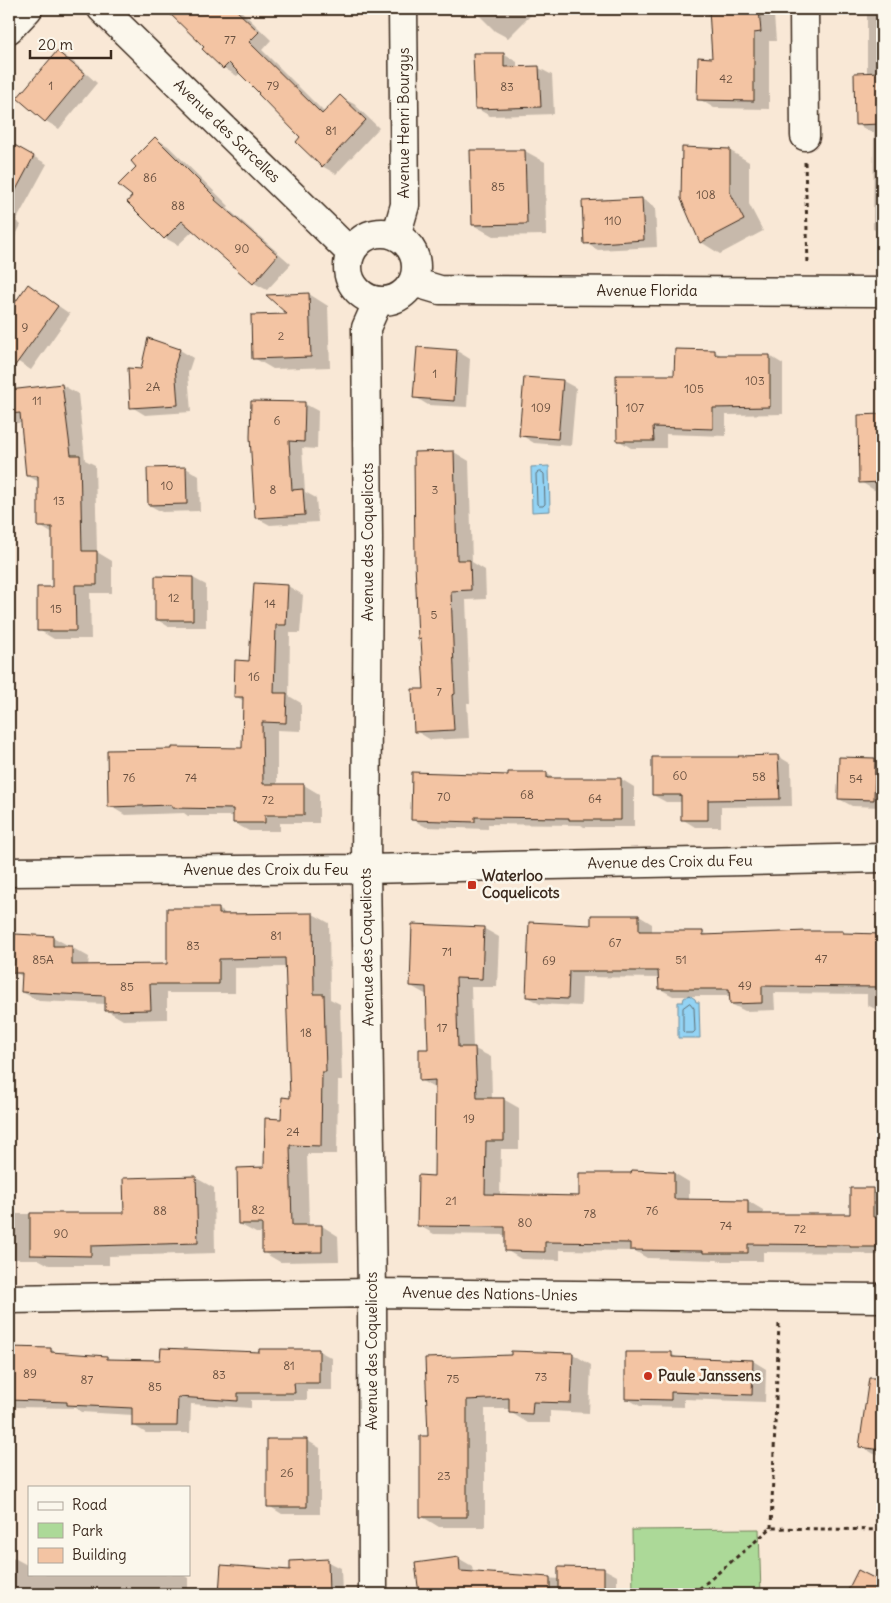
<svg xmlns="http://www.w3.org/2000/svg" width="891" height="1603" viewBox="0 0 891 1603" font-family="Delius,sans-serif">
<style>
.green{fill:#acd998;stroke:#74825b}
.water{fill:#93d3f4;stroke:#708f9e}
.shadow{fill:#0003}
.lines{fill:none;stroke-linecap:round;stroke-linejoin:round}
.shore{stroke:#5e6e74;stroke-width:1}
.building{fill:#f3c4a3;stroke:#3b2a1e}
.minor-casing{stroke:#3b2a1e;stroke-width:31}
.path{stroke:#3b2a1e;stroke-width:3;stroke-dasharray:4 4;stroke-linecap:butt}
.minor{stroke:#fbf7ec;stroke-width:28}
.poi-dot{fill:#c8321e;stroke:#fbf7ec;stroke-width:2}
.labels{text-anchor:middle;stroke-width:5;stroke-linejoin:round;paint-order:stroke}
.number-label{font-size:12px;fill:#69503f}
.street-label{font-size:15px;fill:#3b2a1e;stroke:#fbf7ec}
.poi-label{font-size:15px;font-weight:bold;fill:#3b2a1e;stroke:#fbf7ec;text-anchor:start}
</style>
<rect width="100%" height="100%" fill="#f9e8d6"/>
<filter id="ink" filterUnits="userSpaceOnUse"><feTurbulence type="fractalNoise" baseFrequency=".02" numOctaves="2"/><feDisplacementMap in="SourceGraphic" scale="10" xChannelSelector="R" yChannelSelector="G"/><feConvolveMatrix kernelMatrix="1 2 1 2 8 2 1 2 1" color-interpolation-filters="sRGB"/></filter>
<g filter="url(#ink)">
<!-- green -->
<path class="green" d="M 759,1529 L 761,1594 L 633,1594 L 632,1530 Z"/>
<!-- water -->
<path class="water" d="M 549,466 L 550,511 L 532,512 L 531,467 Z
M 689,995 L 695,999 L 696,1002 L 699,1002 L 700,1038 L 678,1038 L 678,1002 L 683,1002 L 684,998 Z"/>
<!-- shadow -->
<path class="shadow" d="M 167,9 L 239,9 L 271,40 L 262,50 L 325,113 L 340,97 L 354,104 L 379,128 L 336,174 L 322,166 L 302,137 L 240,73 L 237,76 L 224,68 L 206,47 Z
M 473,9 L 537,9 L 508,38 L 495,31 Z
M 711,9 L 762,9 L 774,16 L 776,41 L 769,41 L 769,109 L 714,108 L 699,99 L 713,59 Z
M 867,9 L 882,9 L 882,234 L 873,229 L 874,132 L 870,132 L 857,124 L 867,74 Z
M 58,52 L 71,60 L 97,83 L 59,129 L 46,121 Z
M 503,54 L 517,62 L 517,68 L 539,68 L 552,75 L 554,114 L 490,116 L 476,108 Z
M 155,138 L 168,146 L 229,206 L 227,208 L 291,264 L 267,290 L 254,283 L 194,230 L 178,245 L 165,238 L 133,196 L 138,167 Z
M 9,143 L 47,164 L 16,221 L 21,225 L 9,249 Z
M 729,150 L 749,162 L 749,204 L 763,231 L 720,254 L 701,242 Z
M 525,151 L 545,162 L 546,235 L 493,236 L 473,225 Z
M 642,199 L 655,207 L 657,247 L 598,250 L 585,243 Z
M 41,294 L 70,314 L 31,370 L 9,356 L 9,302 L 15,305 Z
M 309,294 L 328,306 L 330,367 L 273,369 L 254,358 Z
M 180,350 L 193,358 L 188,373 L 191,412 L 145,415 L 132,407 Z
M 457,351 L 470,359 L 467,407 L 428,405 L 415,397 Z
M 714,351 L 722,356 L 770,356 L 783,364 L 783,414 L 726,415 L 726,436 L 666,434 L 666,448 L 631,448 L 618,440 Z
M 563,381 L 576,388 L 571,446 L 534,443 L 521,435 Z
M 62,385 L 78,394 L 85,460 L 95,465 L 97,552 L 112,561 L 112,593 L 90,593 L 91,639 L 54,639 L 39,630 L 53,588 L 53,534 L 40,526 L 39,482 L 28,476 L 22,423 L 15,423 L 9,420 L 9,391 Z
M 305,404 L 318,411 L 317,449 L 302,448 L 305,492 L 316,498 L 318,522 L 270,525 L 257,518 Z
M 882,415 L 882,489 L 874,490 L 861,482 L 859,416 Z
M 454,452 L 469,461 L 472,562 L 485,570 L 486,599 L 466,600 L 470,703 L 467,703 L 469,738 L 431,740 L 416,731 L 425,690 L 422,640 L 420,639 Z
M 186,468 L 199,476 L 200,511 L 162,512 L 149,505 Z
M 193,578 L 206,585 L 206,627 L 169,627 L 156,619 Z
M 288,586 L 303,595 L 300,633 L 290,633 L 289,696 L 301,703 L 301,731 L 277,730 L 277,785 L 304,785 L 319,794 L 319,823 L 280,823 L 280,831 L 249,831 L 234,823 L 234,816 L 188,816 L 184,813 L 125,815 L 110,806 L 243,749 L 244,701 L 235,696 L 250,662 Z
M 778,756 L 791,764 L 792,806 L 721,807 L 721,827 L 695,827 L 682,819 L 682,802 L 666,802 L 653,795 L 740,758 Z
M 840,759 L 882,760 L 882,807 L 852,806 L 839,799 Z
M 547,774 L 556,779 L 621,779 L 634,787 L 634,827 L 584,827 L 581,825 L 488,824 L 488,829 L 426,827 L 413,820 L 509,776 Z
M 218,909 L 229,915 L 313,914 L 329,923 L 330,999 L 340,1004 L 342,1081 L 338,1081 L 337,1154 L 307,1154 L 309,1226 L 322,1226 L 338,1236 L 339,1261 L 280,1262 L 263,1252 L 263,1233 L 256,1233 L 239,1224 L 265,1169 L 291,1099 L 286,967 L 235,968 L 235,993 L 167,993 L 167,1019 L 123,1020 L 106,1010 L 106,1004 L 39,1001 L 22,992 L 23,977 L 15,972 L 53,937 L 89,957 L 88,966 L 168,965 Z
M 639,916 L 652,924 L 652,933 L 703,932 L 709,936 L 842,933 L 846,935 L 882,935 L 882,1012 L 867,1005 L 867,994 L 774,993 L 775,1010 L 745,1011 L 731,1004 L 731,996 L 673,996 L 660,989 L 660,978 L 582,977 L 581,1006 L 540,1004 L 527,997 L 592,926 Z
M 483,928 L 499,937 L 497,987 L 471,987 L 473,1048 L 491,1057 L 492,1099 L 503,1099 L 519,1108 L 519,1149 L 501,1149 L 500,1196 L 580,1197 L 674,1173 L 689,1182 L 689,1201 L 748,1201 L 763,1210 L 763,1215 L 852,1215 L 873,1190 L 882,1195 L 882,1255 L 867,1255 L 863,1253 L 763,1252 L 763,1261 L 720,1261 L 717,1260 L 647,1258 L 635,1251 L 560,1250 L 560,1260 L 521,1259 L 506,1250 L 506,1235 L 434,1234 L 418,1225 L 435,1177 L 436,1089 L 420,1080 L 429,1050 L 427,995 L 411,986 Z
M 196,1178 L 214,1188 L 215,1253 L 109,1256 L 109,1265 L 49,1265 L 38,1259 L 9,1259 L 9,1191 L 12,1193 L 12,1214 L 125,1214 Z
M 9,1349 L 51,1349 L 59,1354 L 107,1357 L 112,1360 L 162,1361 L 260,1353 L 260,1351 L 319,1351 L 332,1358 L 332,1390 L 307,1390 L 307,1400 L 251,1400 L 251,1408 L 191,1404 L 190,1433 L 146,1433 L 133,1425 L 133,1415 L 81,1412 L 76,1408 L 17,1407 L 9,1402 Z
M 512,1352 L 573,1354 L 591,1365 L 589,1413 L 550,1411 L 550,1423 L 528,1423 L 510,1412 L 510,1409 L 485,1409 L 485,1527 L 439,1527 L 421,1516 L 430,1437 L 427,1359 L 512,1356 Z
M 671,1354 L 680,1359 L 753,1361 L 766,1369 L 765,1402 L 684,1399 L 684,1407 L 640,1406 L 626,1398 Z
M 868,1394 L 882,1396 L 882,1455 L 874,1454 L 861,1446 Z
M 306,1440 L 320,1448 L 320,1514 L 282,1514 L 269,1506 Z
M 9,1558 L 16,1559 L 29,1566 L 29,1574 L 182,1574 L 188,1578 L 188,1594 L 9,1594 Z
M 458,1558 L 472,1566 L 473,1573 L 559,1579 L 559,1568 L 604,1569 L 617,1576 L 617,1594 L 420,1594 L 417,1564 Z
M 327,1561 L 341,1568 L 342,1594 L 220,1594 L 222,1566 L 291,1572 Z"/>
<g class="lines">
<!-- shore -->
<path class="shore" d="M 539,472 L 542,472 L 544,474 L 545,504 L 543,506 L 539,506 L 537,504 L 536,474 Z
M 690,1003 L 694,1008 L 695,1031 L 693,1033 L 685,1033 L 683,1031 L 683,1008 Z"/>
</g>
<!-- building -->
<path class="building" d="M 165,9 L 235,9 L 259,32 L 249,42 L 322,114 L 340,95 L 366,120 L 322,167 L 296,142 L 300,137 L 258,94 L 259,93 L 229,63 L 223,69 L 202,49 L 204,47 Z
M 709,9 L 759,9 L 761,32 L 754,33 L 754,101 L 697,100 L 698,57 L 712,58 Z
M 57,51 L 85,74 L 45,122 L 17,98 Z
M 473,53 L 504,53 L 504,67 L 539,66 L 541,107 L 475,109 Z
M 882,72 L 882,124 L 855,125 L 854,73 Z
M 155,137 L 216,198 L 215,200 L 278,255 L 253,284 L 182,221 L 164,239 L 127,202 L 132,196 L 118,185 L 136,167 L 131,161 Z
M 9,142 L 34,156 L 9,203 Z
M 682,147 L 730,149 L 730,192 L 744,220 L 700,243 L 681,199 Z
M 470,150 L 525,150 L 527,224 L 472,225 Z
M 642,198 L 644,240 L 584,244 L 582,201 Z
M 28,284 L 58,306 L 9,374 L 9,311 Z
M 309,293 L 311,357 L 252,359 L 251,315 L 287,314 L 266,295 Z
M 148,338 L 180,349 L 175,365 L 178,405 L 130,408 L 128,368 L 141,369 Z
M 417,347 L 457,350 L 454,401 L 413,398 Z
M 675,349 L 715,350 L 715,355 L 770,355 L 770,407 L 713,408 L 713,429 L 653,427 L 654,441 L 617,441 L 616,375 L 674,375 Z
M 524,377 L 563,380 L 558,439 L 519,436 Z
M 62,384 L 71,455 L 80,455 L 82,551 L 97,551 L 97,585 L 75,585 L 76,631 L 37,631 L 37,587 L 52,587 L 52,527 L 38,527 L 38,476 L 26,476 L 20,413 L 9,414 L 9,390 Z
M 251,401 L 305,402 L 304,442 L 289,441 L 292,490 L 303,489 L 305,515 L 255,518 L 250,437 Z
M 882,414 L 882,482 L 859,483 L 858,415 Z
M 454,451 L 457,560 L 470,560 L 471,590 L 451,591 L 455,694 L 452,695 L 454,730 L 414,732 L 412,689 L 424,689 L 421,639 L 418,640 L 415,562 L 414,452 Z
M 186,467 L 187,504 L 148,505 L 147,468 Z
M 155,576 L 193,577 L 193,620 L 155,620 Z
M 254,583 L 288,585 L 286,625 L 276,625 L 274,693 L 287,693 L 286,723 L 262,722 L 263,784 L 304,784 L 304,815 L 265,815 L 265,823 L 233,823 L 233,809 L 172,808 L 172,805 L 108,807 L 107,750 L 172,749 L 172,747 L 242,748 L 243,697 L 234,697 L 235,660 L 249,661 Z
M 778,755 L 780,799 L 708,800 L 708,820 L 681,820 L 681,795 L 652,795 L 652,757 L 739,757 L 738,756 Z
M 839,757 L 875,758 L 874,800 L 838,799 Z
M 412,772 L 508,775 L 508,772 L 547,772 L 547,778 L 621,778 L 621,820 L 569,820 L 569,818 L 475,817 L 475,822 L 411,820 Z
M 167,908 L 219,908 L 219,914 L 313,913 L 314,994 L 324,994 L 326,1072 L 322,1072 L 321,1146 L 290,1145 L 292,1225 L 322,1225 L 322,1252 L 262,1253 L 262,1224 L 238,1224 L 237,1168 L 264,1167 L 265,1118 L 281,1119 L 282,1097 L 290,1098 L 285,958 L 219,959 L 219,984 L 150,984 L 151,1010 L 105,1011 L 105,996 L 21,992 L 22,973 L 13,973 L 15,934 L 53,936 L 53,946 L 72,946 L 72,965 L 167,964 Z
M 591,915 L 639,915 L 639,931 L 703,931 L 703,935 L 807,931 L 843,931 L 843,933 L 882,934 L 882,987 L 762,986 L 762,1003 L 730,1004 L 729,989 L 659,989 L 658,971 L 569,971 L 568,999 L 526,997 L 529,922 L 591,925 Z
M 412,924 L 484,927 L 482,979 L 456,978 L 458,1047 L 475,1047 L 477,1098 L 504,1098 L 504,1141 L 486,1141 L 485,1194 L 579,1196 L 579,1173 L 631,1173 L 632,1170 L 674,1172 L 674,1199 L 748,1200 L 748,1214 L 850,1214 L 850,1188 L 873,1188 L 873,1217 L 882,1217 L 882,1247 L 850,1247 L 850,1245 L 748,1244 L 748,1253 L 703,1253 L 703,1251 L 630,1250 L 630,1243 L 545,1242 L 545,1252 L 505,1251 L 505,1227 L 417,1226 L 418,1175 L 434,1176 L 435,1080 L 419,1081 L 419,1049 L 428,1049 L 426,987 L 410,986 Z
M 196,1176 L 198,1243 L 91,1246 L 91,1256 L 30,1255 L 30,1213 L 124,1213 L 123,1178 Z
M 9,1347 L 51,1348 L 51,1352 L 107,1356 L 107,1359 L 160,1360 L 161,1348 L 259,1352 L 259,1349 L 319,1349 L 319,1383 L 294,1383 L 295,1393 L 238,1393 L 238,1401 L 178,1397 L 177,1426 L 132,1426 L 132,1408 L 67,1405 L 67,1402 L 9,1400 Z
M 511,1351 L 573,1353 L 571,1403 L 533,1402 L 532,1414 L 509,1413 L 509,1398 L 467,1400 L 467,1517 L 420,1517 L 420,1436 L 428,1436 L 425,1358 L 511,1355 Z
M 625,1352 L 672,1352 L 672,1357 L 753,1360 L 752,1395 L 671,1392 L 671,1400 L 625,1399 Z
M 869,1378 L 882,1378 L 882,1450 L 859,1447 Z
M 267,1439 L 307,1439 L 307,1507 L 267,1507 Z
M 459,1557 L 460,1571 L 550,1577 L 550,1594 L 419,1594 L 415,1563 Z
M 328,1559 L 329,1594 L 219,1594 L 221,1565 L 290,1570 L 290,1561 Z
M 558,1567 L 604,1568 L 604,1594 L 558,1594 Z
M 858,1570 L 882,1582 L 882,1594 L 846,1594 Z"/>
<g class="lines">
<defs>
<path id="minor" d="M 102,9 L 351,253
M 804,9 L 805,136
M 9,29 L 28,9
M348 267a34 34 0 1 1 68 0a34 34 0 1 1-68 0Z
M 396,236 L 405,205 L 403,9
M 413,282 L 440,290 L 882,292
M 9,872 L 366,869 L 882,858
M 9,1299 L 372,1293 L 882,1298
M 373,1594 L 372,1293 L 366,869 L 368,538 L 366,328 L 378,301"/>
</defs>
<!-- minor casing -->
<use href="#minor" class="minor-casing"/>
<!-- path -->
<path class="path" d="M 805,162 L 808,265
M 771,1528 L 779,1323
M 693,1594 L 771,1528 L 882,1530"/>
<!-- minor -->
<use href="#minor" class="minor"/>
</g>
</g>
<!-- markers -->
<g class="poi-dot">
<rect x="467" y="880" width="10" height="10" rx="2.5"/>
<circle cx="648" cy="1376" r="5"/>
</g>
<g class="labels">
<!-- number labels -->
<g class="number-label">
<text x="230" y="44">77</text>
<text x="726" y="83">42</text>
<text x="51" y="90">1</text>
<text x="273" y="90">79</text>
<text x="507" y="91">83</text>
<text x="331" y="135">81</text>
<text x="150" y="182">86</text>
<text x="498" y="191">85</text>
<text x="706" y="199">108</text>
<text x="178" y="210">88</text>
<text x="613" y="225">110</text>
<text x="242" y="253">90</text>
<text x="25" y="332">9</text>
<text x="281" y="340">2</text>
<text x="435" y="378">1</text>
<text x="755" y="385">103</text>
<text x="153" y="391">2A</text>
<text x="694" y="393">105</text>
<text x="37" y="405">11</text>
<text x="541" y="412">109</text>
<text x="635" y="412">107</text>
<text x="277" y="425">6</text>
<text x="167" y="490">10</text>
<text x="273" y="494">8</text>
<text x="435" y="494">3</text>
<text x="59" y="505">13</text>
<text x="174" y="602">12</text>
<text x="270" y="608">14</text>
<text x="56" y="613">15</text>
<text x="434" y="619">5</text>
<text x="254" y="681">16</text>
<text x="439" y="696">7</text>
<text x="680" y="780">60</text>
<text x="759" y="781">58</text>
<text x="129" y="782">76</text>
<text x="191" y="782">74</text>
<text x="856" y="783">54</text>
<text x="527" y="799">68</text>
<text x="444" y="801">70</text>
<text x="595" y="803">64</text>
<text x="268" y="804">72</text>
<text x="276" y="940">81</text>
<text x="615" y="947">67</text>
<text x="193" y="950">83</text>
<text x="447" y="956">71</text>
<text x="821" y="963">47</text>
<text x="43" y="964">85A</text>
<text x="681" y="964">51</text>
<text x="549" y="965">69</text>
<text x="745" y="990">49</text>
<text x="127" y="991">85</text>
<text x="442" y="1032">17</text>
<text x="306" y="1037">18</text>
<text x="469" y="1123">19</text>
<text x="293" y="1136">24</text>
<text x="451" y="1205">21</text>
<text x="258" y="1214">82</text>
<text x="160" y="1215">88</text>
<text x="652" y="1215">76</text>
<text x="590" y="1218">78</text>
<text x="525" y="1227">80</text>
<text x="726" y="1230">74</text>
<text x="800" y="1233">72</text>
<text x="61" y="1238">90</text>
<text x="289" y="1370">81</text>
<text x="30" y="1378">89</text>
<text x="219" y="1379">83</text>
<text x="541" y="1381">73</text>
<text x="453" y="1383">75</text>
<text x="87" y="1384">87</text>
<text x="155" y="1391">85</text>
<text x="287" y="1477">26</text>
<text x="444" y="1480">23</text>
</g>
<!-- street labels -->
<g class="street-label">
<text transform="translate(404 123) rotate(-90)" y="5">Avenue Henri Bourgys</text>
<text transform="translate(227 131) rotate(44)" y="5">Avenue des Sarcelles</text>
<text x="647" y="296">Avenue Florida</text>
<text transform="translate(368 542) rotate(-90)" y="5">Avenue des Coquelicots</text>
<text transform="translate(670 862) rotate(-1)" y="5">Avenue des Croix du Feu</text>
<text x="266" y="875">Avenue des Croix du Feu</text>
<text transform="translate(367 947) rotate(-91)" y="5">Avenue des Coquelicots</text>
<text transform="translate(490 1294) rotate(1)" y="5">Avenue des Nations-Unies</text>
<text transform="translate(372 1351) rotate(-90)" y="5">Avenue des Coquelicots</text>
</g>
<!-- poi labels -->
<g class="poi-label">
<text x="482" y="881">Waterloo<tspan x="482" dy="17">Coquelicots</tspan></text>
<text x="658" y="1381">Paule Janssens</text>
</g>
</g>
<!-- margin -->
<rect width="891" height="1603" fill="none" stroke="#fbf7ec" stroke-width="30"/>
<rect x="15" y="15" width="861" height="1573" fill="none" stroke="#3b2a1e" stroke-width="2" filter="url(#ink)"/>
<!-- legend -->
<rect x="28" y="1486" width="162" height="90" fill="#fbf7ec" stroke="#aea59a"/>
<rect x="38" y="1502" width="25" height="8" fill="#fbf7ec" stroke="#aea59a"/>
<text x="72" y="1510" font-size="15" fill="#3b2a1e">Road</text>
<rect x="38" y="1523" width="25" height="15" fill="#acd998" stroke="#aea59a"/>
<text x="72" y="1536" font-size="15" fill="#3b2a1e">Park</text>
<rect x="38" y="1548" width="25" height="15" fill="#f3c4a3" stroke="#aea59a"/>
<text x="72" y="1560" font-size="15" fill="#3b2a1e">Building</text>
<!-- scale -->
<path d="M30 50v8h81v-8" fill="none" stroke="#3b2a1e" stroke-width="2.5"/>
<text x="38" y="50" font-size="15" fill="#3b2a1e" stroke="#fbf7ec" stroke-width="4" paint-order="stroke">20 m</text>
</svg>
